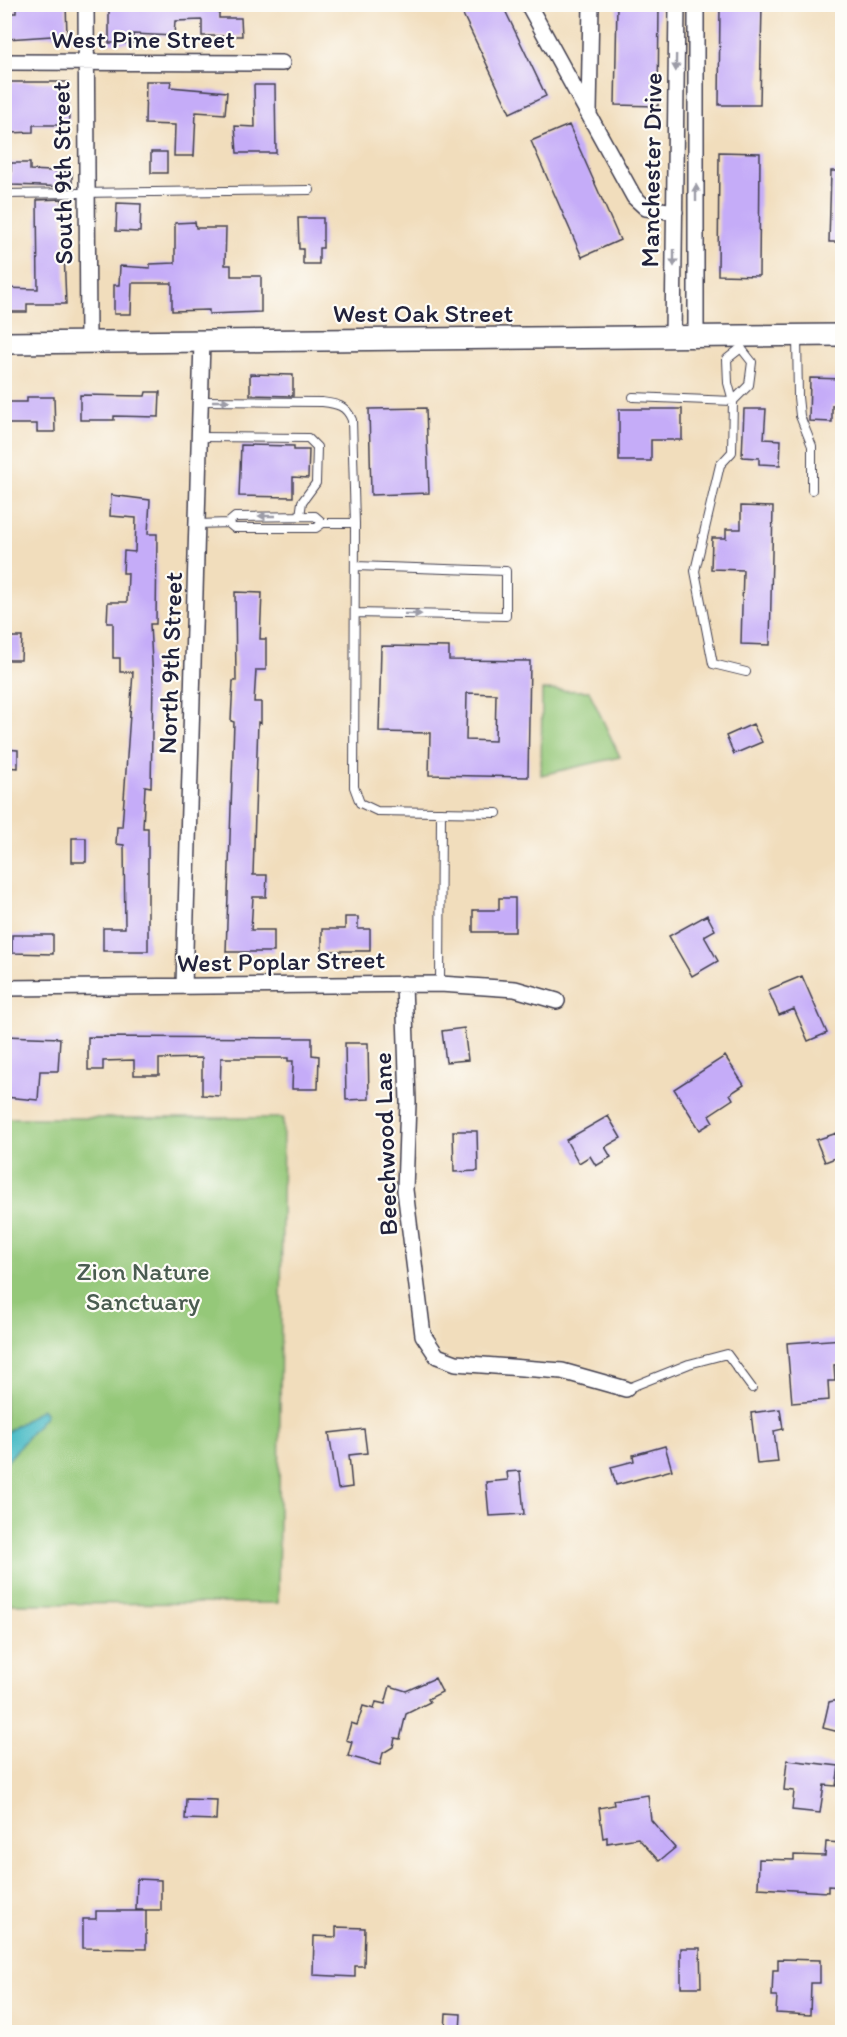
<svg xmlns="http://www.w3.org/2000/svg" width="847" height="2037" viewBox="0 0 847 2037" font-family="Itim,sans-serif">
<style>
.green{fill:#95c879;stroke:#5c755a;stroke-width:1.5}
.water{fill:#4fbdc7;stroke:#387081;stroke-width:1.5}
.building{fill:#c5acf8;fill-rule:evenodd}
.lines{fill:none;stroke-linecap:round;stroke-linejoin:round}
.lane-casing{stroke:#413e4e;stroke-width:10}
.street-casing{stroke:#413e4e;stroke-width:18}
.secondary-casing{stroke:#413e4e;stroke-width:24}
.lane{stroke:#fff;stroke-width:8}
.street{stroke:#fff;stroke-width:15}
.secondary{stroke:#fff;stroke-width:21}
.oneway{fill:#9c9ca7}
.labels{text-anchor:middle;stroke-width:4.5;stroke-linejoin:round;paint-order:stroke}
.street-label{font-size:26px;fill:#22223b;stroke:#fdfcf7}
.park-label{font-size:26px;fill:#4a5c51;stroke:#fdfcf7}
</style>
<rect width="100%" height="100%" fill="#fdfcf7"/>
<filter id="ink" filterUnits="userSpaceOnUse"><feTurbulence type="fractalNoise" baseFrequency=".0167" numOctaves="2"/><feDisplacementMap in="SourceGraphic" scale="12" xChannelSelector="R" yChannelSelector="G"/><feConvolveMatrix kernelMatrix="1 2 1 2 8 2 1 2 1" color-interpolation-filters="sRGB"/></filter>
<filter id="wash" filterUnits="userSpaceOnUse"><feTurbulence type="fractalNoise" baseFrequency=".008" numOctaves="4" result="noise"/><feDisplacementMap in="SourceGraphic" scale="24" xChannelSelector="R" yChannelSelector="G"/><feGaussianBlur stdDeviation="1.35" result="paint"/><feColorMatrix in="noise" values="0 0 0 0 0 0 0 0 0 0 0 0 0 0 0 0 0 1.4 0 .05"/><feComposite in="paint" operator="in"/></filter>
<g filter="url(#wash)">
<rect width="100%" height="100%" fill="#f1ddbc"/>
<!-- green -->
<path class="green" d="M 542,690 L 589,691 L 620,757 L 541,775 Z
M 4,1118 L 283,1118 L 278,1603 L 5,1604 Z"/>
<!-- water -->
<path class="water" d="M 42,1409 L 46,1415 L 5,1464 L 5,1433 Z"/>
<g id="blocks">
<!-- building -->
<path class="building" d="M 16,4 L 66,4 L 67,35 L 7,39 L 7,13 L 16,13 Z
M 109,4 L 219,4 L 219,18 L 241,18 L 242,36 L 202,36 L 202,20 L 175,21 L 174,36 L 133,34 L 133,43 L 109,43 Z
M 458,4 L 502,4 L 546,96 L 510,113 Z
M 617,4 L 659,4 L 658,106 L 615,105 Z
M 720,4 L 762,4 L 760,105 L 719,105 Z
M 146,81 L 171,81 L 170,87 L 227,92 L 225,114 L 196,112 L 194,156 L 174,156 L 175,125 L 145,124 Z
M 10,82 L 68,82 L 69,125 L 33,125 L 33,132 L 10,133 Z
M 254,85 L 275,85 L 276,153 L 237,153 L 235,126 L 255,127 Z
M 569,125 L 620,240 L 582,257 L 531,141 Z
M 151,152 L 167,152 L 167,173 L 151,173 Z
M 719,152 L 760,153 L 759,276 L 718,275 Z
M 11,163 L 30,163 L 30,170 L 72,172 L 72,187 L 11,185 Z
M 831,171 L 843,171 L 843,242 L 829,242 Z
M 62,199 L 66,304 L 27,304 L 27,312 L 4,312 L 4,288 L 38,289 L 37,200 Z
M 117,203 L 141,204 L 140,232 L 116,231 Z
M 298,218 L 323,218 L 323,248 L 319,248 L 319,264 L 303,264 L 303,249 L 299,249 Z
M 195,222 L 196,228 L 226,228 L 225,265 L 231,265 L 231,276 L 261,276 L 261,312 L 209,314 L 209,310 L 172,311 L 172,283 L 132,283 L 131,314 L 114,314 L 114,285 L 119,285 L 120,266 L 150,268 L 150,264 L 175,263 L 175,223 Z
M 250,374 L 293,375 L 293,396 L 250,395 Z
M 810,378 L 843,379 L 843,405 L 832,405 L 832,422 L 809,421 Z
M 146,392 L 160,392 L 159,417 L 114,416 L 114,420 L 80,420 L 80,395 L 145,396 Z
M 27,397 L 54,397 L 55,432 L 37,432 L 37,424 L 4,424 L 4,402 L 27,402 Z
M 426,408 L 429,493 L 371,495 L 369,409 Z
M 619,409 L 682,409 L 682,440 L 651,440 L 651,461 L 619,461 Z
M 744,409 L 766,409 L 764,439 L 781,440 L 780,465 L 759,464 L 759,458 L 742,457 Z
M 241,445 L 294,446 L 294,450 L 309,450 L 308,478 L 293,477 L 293,497 L 239,496 Z
M 111,495 L 150,500 L 148,534 L 157,534 L 156,624 L 150,624 L 153,681 L 151,787 L 145,786 L 143,828 L 148,828 L 148,951 L 103,951 L 103,928 L 125,928 L 124,845 L 116,844 L 117,827 L 122,827 L 133,672 L 120,672 L 120,658 L 113,658 L 113,623 L 107,623 L 108,602 L 127,602 L 128,573 L 123,573 L 124,551 L 135,552 L 136,518 L 110,516 Z
M 741,506 L 773,507 L 770,645 L 741,644 L 743,570 L 711,569 L 712,538 L 726,538 L 726,529 L 741,529 Z
M 235,592 L 262,593 L 260,639 L 266,639 L 266,670 L 256,670 L 254,702 L 261,702 L 261,723 L 258,722 L 253,875 L 267,875 L 266,897 L 253,897 L 251,930 L 274,930 L 274,952 L 226,952 L 234,722 L 231,721 L 233,681 L 236,681 Z
M 4,637 L 22,637 L 21,660 L 4,660 Z
M 381,646 L 449,647 L 449,660 L 530,661 L 528,777 L 429,775 L 430,733 L 379,732 ZM 467,693 L 496,694 L 495,741 L 466,740 Z
M 753,724 L 762,742 L 734,754 L 726,736 Z
M 4,749 L 18,750 L 18,768 L 4,767 Z
M 72,838 L 86,838 L 86,862 L 72,862 Z
M 499,898 L 515,898 L 515,932 L 473,932 L 473,910 L 499,910 Z
M 707,915 L 715,930 L 704,936 L 718,961 L 692,976 L 669,936 Z
M 345,917 L 358,917 L 358,929 L 370,929 L 370,951 L 322,951 L 322,929 L 345,929 Z
M 12,935 L 53,935 L 53,954 L 12,953 Z
M 802,976 L 827,1033 L 808,1041 L 794,1009 L 779,1015 L 768,990 Z
M 464,1028 L 468,1060 L 446,1062 L 442,1031 Z
M 4,1036 L 60,1038 L 58,1071 L 40,1071 L 38,1100 L 4,1097 Z
M 88,1037 L 312,1038 L 312,1055 L 319,1056 L 318,1089 L 292,1089 L 293,1061 L 288,1061 L 288,1058 L 221,1058 L 220,1096 L 202,1095 L 202,1058 L 159,1059 L 159,1075 L 134,1075 L 134,1060 L 103,1061 L 103,1070 L 88,1070 Z
M 345,1043 L 368,1043 L 369,1099 L 346,1100 Z
M 725,1056 L 744,1085 L 730,1094 L 733,1099 L 709,1115 L 713,1122 L 700,1130 L 674,1089 Z
M 608,1116 L 621,1138 L 605,1147 L 611,1157 L 596,1166 L 590,1156 L 579,1163 L 566,1140 Z
M 453,1131 L 477,1131 L 478,1171 L 454,1172 Z
M 837,1133 L 843,1155 L 825,1162 L 816,1140 Z
M 843,1339 L 843,1364 L 834,1365 L 835,1381 L 828,1381 L 829,1400 L 792,1403 L 787,1343 Z
M 780,1409 L 783,1429 L 774,1431 L 778,1462 L 757,1464 L 751,1413 Z
M 364,1429 L 367,1453 L 349,1455 L 352,1487 L 338,1489 L 329,1433 Z
M 665,1446 L 672,1470 L 616,1485 L 611,1467 L 634,1461 L 633,1455 Z
M 520,1471 L 524,1514 L 489,1516 L 486,1482 L 508,1480 L 507,1472 Z
M 435,1678 L 442,1692 L 428,1699 L 430,1702 L 406,1714 L 400,1739 L 395,1738 L 393,1747 L 383,1753 L 380,1765 L 348,1756 L 352,1742 L 346,1740 L 351,1723 L 357,1725 L 363,1706 L 374,1709 L 376,1702 L 385,1704 L 390,1686 L 406,1691 Z
M 843,1699 L 843,1733 L 823,1728 L 829,1702 Z
M 787,1760 L 839,1766 L 836,1786 L 824,1785 L 820,1813 L 792,1810 L 794,1791 L 784,1790 Z
M 648,1795 L 651,1820 L 675,1848 L 659,1861 L 638,1838 L 607,1843 L 607,1837 L 603,1838 L 599,1808 L 614,1805 L 613,1800 Z
M 186,1799 L 217,1800 L 216,1820 L 185,1819 Z
M 826,1842 L 843,1843 L 843,1887 L 828,1886 L 828,1892 L 758,1888 L 759,1859 L 794,1860 L 794,1855 L 825,1856 Z
M 137,1879 L 161,1880 L 161,1910 L 136,1910 Z
M 96,1911 L 146,1911 L 146,1949 L 83,1948 L 83,1919 L 96,1919 Z
M 336,1927 L 365,1928 L 364,1966 L 355,1966 L 355,1977 L 313,1975 L 314,1936 L 336,1937 Z
M 681,1948 L 700,1948 L 701,1987 L 681,1987 Z
M 778,1959 L 820,1960 L 820,1983 L 811,1983 L 810,2015 L 776,2013 L 777,1996 L 772,1996 L 773,1970 L 778,1970 Z
M 446,2013 L 461,2014 L 460,2032 L 445,2032 Z"/>
</g>
</g>
<g filter="url(#ink)">
<use href="#blocks" fill-opacity="0" stroke="#413e4e" stroke-width="1.5"/>
<g class="lines">
<defs>
<path id="lane" d="M 842,4 L 842,8
M 4,194 L 310,190
M 741,337 L 741,348 L 752,362 L 749,385 L 733,401 L 728,383 L 727,359 L 741,348
M 797,337 L 798,397 L 800,416 L 812,446 L 812,490
M 633,397 L 733,401 L 732,452 L 720,465 L 695,571 L 713,664 L 746,672
M 200,401 L 322,402 C 337,404 346,405 352,420 L 355,523
M 199,437 L 308,438 L 317,447 L 316,483 L 302,502 L 300,516
M 323,523 L 316,528 L 234,528 L 228,523 L 235,517 L 315,516 L 323,523 L 355,523 L 354,787 L 360,803 L 377,811 L 497,813
M 198,524 L 228,523
M 355,613 L 506,616 L 506,571 L 355,566
M 440,984 L 441,812
M 626,1389 L 689,1364 L 727,1354 L 752,1388"/>
<path id="street" d="M 86,4 L 88,342
M 528,4 L 634,197 L 646,208 L 675,212
M 696,4 L 696,336
M 4,62 L 282,63
M 589,112 L 591,4
M 673,337 L 677,4
M 404,984 L 408,1102 L 405,1190 L 423,1335 L 437,1356 L 456,1363 L 562,1371 L 626,1389
M 184,986 L 202,341
M 4,988 L 440,984 L 515,989 L 557,1001"/>
<path id="secondary" d="M 4,343 L 842,335"/>
</defs>
<!-- lane casing -->
<use href="#lane" class="lane-casing"/>
<!-- street casing -->
<use href="#street" class="street-casing"/>
<!-- secondary casing -->
<use href="#secondary" class="secondary-casing"/>
<!-- lane -->
<use href="#lane" class="lane"/>
<!-- street -->
<use href="#street" class="street"/>
<!-- secondary -->
<use href="#secondary" class="secondary"/>
</g>
<!-- one-way arrows -->
<defs><path id="oneway-solid" d="M-6-.8H1V-3.2L6.5 0L1 3.2V.8H-6Z" transform="scale(1.5)"/></defs>
<g class="oneway">
<use href="#oneway-solid" transform="translate(676 63) rotate(91)"/>
<use href="#oneway-solid" transform="translate(696 193) rotate(-90)"/>
<use href="#oneway-solid" transform="translate(674 258) rotate(90)"/>
<use href="#oneway-solid" transform="translate(221 401)"/>
<use href="#oneway-solid" transform="translate(267 516) rotate(180)"/>
<use href="#oneway-solid" transform="translate(413 614) rotate(1)"/>
</g>
</g>
<g class="labels">
<!-- street labels -->
<g class="street-label">
<text x="143" y="48">West Pine Street</text>
<text transform="translate(651 170) rotate(-89)" y="9">Manchester Drive</text>
<text transform="translate(62 173) rotate(-91)" y="9">South 9th Street</text>
<text x="423" y="322">West Oak Street</text>
<text transform="translate(170 663) rotate(-88)" y="9">North 9th Street</text>
<text transform="translate(281 961) rotate(-1)" y="9">West Poplar Street</text>
<text transform="translate(385 1144) rotate(-92)" y="9">Beechwood Lane</text>
</g>
<!-- park labels -->
<g class="park-label">
<text x="143" y="1280">Zion Nature<tspan x="143" dy="30">Sanctuary</tspan></text>
</g>
</g>
<!-- margin -->
<rect width="847" height="2037" fill="none" stroke="#fdfcf7" stroke-width="24"/>
</svg>
